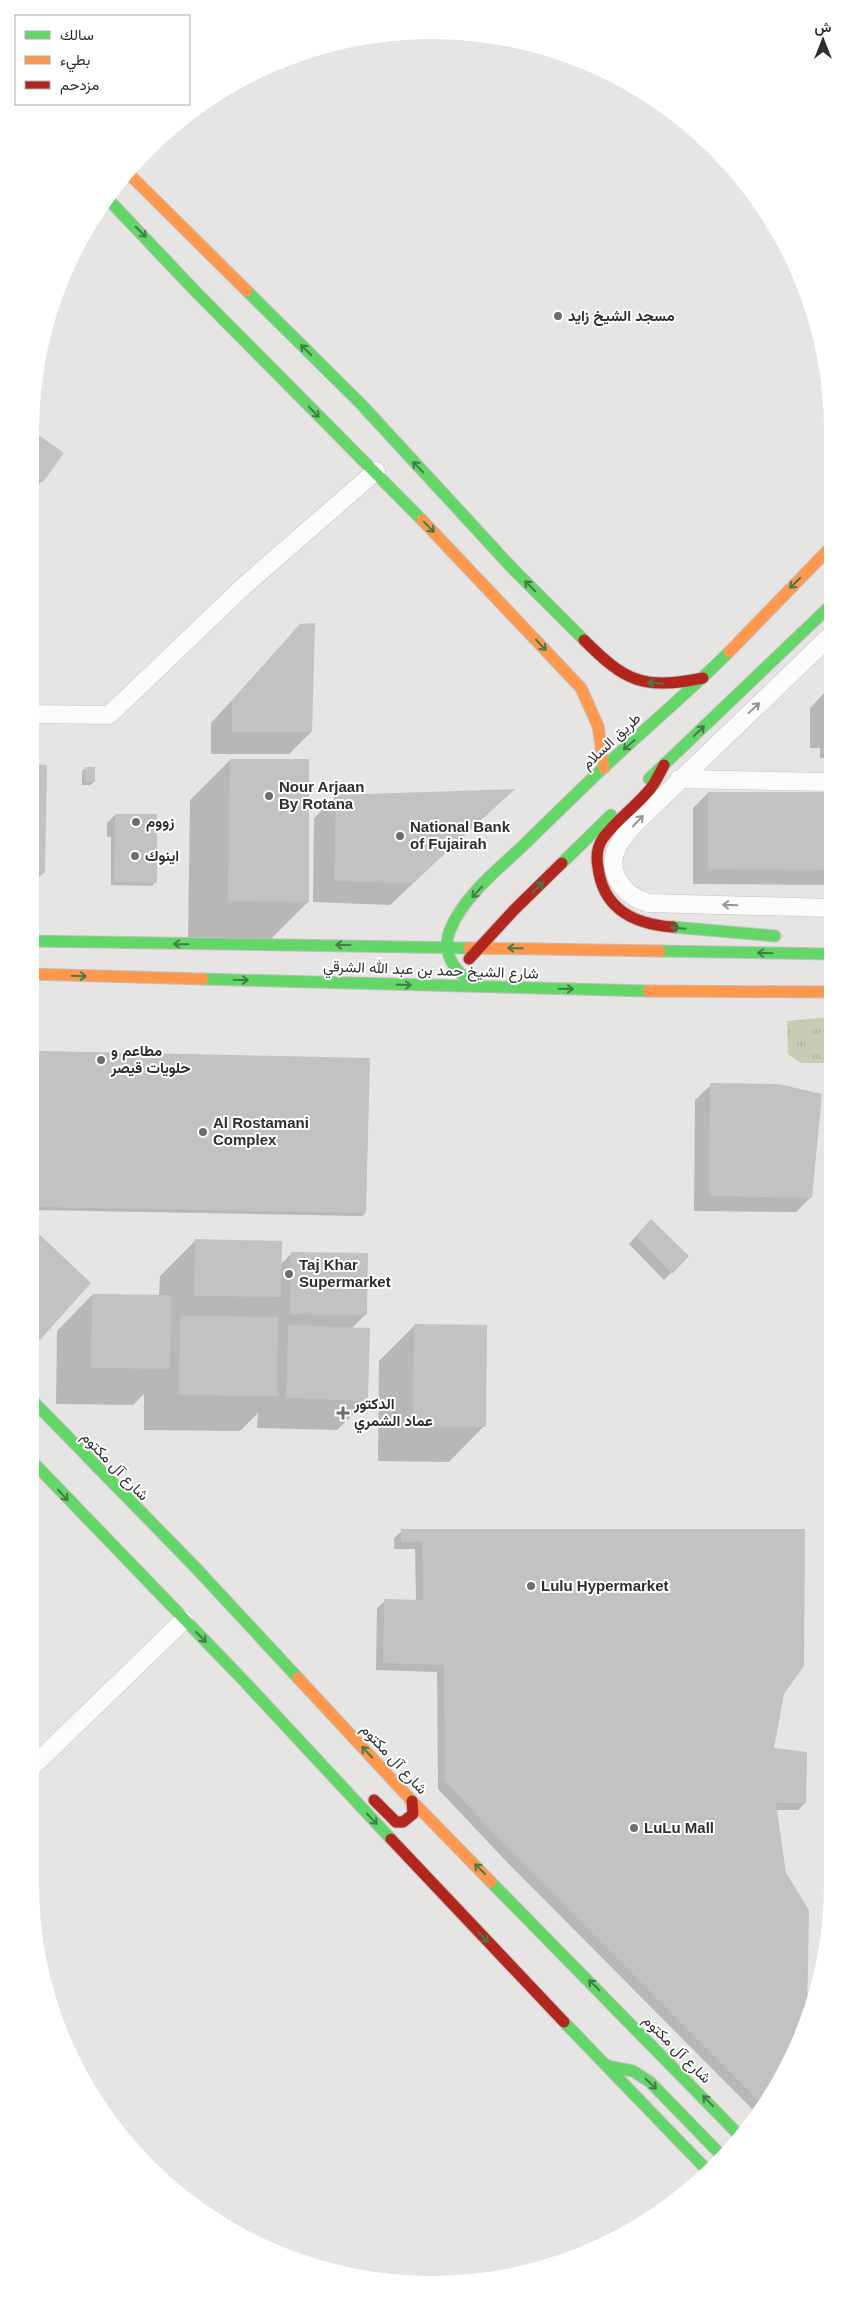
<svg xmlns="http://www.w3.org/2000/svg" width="863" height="2315" viewBox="0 0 863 2315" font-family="Helvetica,Vazirmatn,sans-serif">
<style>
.grass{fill:url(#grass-tufts)}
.shadow{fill:#0003}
.building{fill:#c3c2c1}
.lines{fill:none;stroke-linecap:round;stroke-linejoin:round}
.street-casing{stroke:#c2c1c0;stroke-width:19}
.fast-casing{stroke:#c2c1c0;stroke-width:13}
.slow-casing{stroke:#c2c1c0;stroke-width:13}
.jam-casing{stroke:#c2c1c0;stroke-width:13}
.street{stroke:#fbfbfb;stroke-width:18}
.fast{stroke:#63d668;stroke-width:11}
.slow{stroke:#ff974d;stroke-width:11}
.jam{stroke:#b3261e;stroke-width:11}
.oneway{stroke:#467a48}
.oneway2{stroke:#959494}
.poi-dot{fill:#6f6e6d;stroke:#fff;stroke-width:2}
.labels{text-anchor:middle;stroke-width:4;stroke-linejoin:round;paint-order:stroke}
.poi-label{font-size:15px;font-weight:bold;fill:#2f2e2d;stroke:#fff;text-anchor:start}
.street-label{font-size:15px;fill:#2f2e2d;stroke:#fff}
</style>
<defs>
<pattern id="grass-tufts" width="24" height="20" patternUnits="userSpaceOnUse" patternTransform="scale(1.25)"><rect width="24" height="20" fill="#c9ccb4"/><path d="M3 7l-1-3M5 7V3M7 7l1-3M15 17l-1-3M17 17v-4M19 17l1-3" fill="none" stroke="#adb09b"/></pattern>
</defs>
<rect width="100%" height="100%" fill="#e7e5e3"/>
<!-- grass -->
<path class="grass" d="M 831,1017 L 831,1063 L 801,1063 L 788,1054 L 787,1021 Z"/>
<!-- shadow -->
<path class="shadow" d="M 30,430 L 42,481 L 30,493 Z
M 301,625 L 311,732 L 289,754 L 211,754 L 211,723 Z
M 830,687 L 830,758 L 820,758 L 820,748 L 810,748 L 810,708 Z
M 230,760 L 308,902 L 268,942 L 188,941 L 190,800 Z
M 30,765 L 44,872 L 30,886 Z
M 86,768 L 94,782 L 90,785 L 82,785 L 82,771 Z
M 512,790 L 390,905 L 313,902 L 314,818 L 336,796 Z
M 708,793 L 830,794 L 831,885 L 693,884 L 693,808 Z
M 115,815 L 155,883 L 152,886 L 111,885 L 111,837 L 107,837 L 107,823 Z
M 40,1053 L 365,1213 L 362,1216 L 33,1210 L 36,1056 Z
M 711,1085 L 811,1197 L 796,1212 L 694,1211 L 695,1100 Z
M 643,1228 L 687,1256 L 664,1280 L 629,1244 Z
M 195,1241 L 280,1265 L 292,1253 L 366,1314 L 352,1328 L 367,1401 L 337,1430 L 257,1428 L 258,1413 L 240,1431 L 144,1430 L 144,1394 L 133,1405 L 56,1404 L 57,1331 L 92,1295 L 159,1296 L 160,1276 Z
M 415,1325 L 484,1426 L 449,1462 L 378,1461 L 379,1361 Z
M 402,1531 L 783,1694 L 772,1749 L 805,1803 L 798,1810 L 776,1810 L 785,1874 L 808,1910 L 806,2023 L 791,2061 L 758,2115 L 504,1859 L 438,1789 L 437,1672 L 376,1670 L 377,1608 L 385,1601 L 416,1601 L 415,1549 L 394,1549 L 394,1538 Z"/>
<!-- building -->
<path class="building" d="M 30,429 L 64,453 L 43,482 L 30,473 Z
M 315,623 L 312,732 L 232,732 L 232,700 L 300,624 Z
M 230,759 L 309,759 L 309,902 L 228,901 Z
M 30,764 L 47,765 L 45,873 L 30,873 Z
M 85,767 L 95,767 L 95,782 L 85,782 Z
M 515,789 L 413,883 L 334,881 L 336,795 Z
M 708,792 L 830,792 L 831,870 L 708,869 Z
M 115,814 L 157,814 L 157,883 L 114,882 Z
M 39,1051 L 370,1058 L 366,1213 L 36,1207 Z
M 710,1083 L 778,1084 L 822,1094 L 812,1198 L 709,1196 Z
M 651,1219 L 689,1256 L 672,1274 L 636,1236 Z
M 38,1233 L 91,1283 L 30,1351 L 30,1236 Z
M 195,1239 L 282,1241 L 281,1297 L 194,1296 Z
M 291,1252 L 368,1253 L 367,1315 L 290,1314 Z
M 92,1294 L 171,1295 L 170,1369 L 91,1368 Z
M 180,1316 L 278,1317 L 277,1396 L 179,1395 Z
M 414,1324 L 487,1325 L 486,1427 L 413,1426 Z
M 288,1325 L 370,1328 L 368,1401 L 286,1398 Z
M 401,1529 L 805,1529 L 804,1666 L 784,1694 L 774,1748 L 807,1752 L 806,1803 L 776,1803 L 786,1873 L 809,1910 L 807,2019 L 791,2061 L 764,2106 L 511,1852 L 445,1781 L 444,1665 L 383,1663 L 384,1599 L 423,1600 L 422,1542 L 401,1542 Z"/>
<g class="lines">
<defs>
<path id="street" d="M 830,636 L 646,813 C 636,823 624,833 618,846 C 604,871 624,896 648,903 L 831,908
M 30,714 L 109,715 L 244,586 L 376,471
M 679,779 L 830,782
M 30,1769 L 184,1620"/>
<path id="fast" d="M 107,198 L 196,292 L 422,520
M 247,291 L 361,404 L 513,569 L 584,640
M 649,779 L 830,606
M 562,863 L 611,815
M 673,927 L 775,936
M 30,941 L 469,948
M 660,951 L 831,954
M 203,979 L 648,991
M 481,986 C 458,978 440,955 450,930 C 464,895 500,868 527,842 C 551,818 576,794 600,771 C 643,730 688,693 729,652
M 30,1398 L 195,1567 L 298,1678
M 30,1459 L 244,1681 L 391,1839
M 491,1882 L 741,2137
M 564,2022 L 706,2169
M 607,2066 L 633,2071 L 650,2082 L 721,2155"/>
<path id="slow" d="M 127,172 L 247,291
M 422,520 L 581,688 L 598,726 L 604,768
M 729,652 L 830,548
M 469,948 L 660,951
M 30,974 L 203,979
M 648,991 L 831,992
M 298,1678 L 412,1801 L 491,1882"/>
<path id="jam" d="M 584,640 C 626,682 643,690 703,678
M 664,765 C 660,773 656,781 651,788 C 637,806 616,820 603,838 C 597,847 596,857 598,867 C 603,909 633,924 673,927
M 469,959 L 514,910 L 562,863
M 374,1800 L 396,1822 L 403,1822 L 413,1814 L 412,1801
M 391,1839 L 564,2022"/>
</defs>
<!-- street casing -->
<use href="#street" class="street-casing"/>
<!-- fast casing -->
<use href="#fast" class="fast-casing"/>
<!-- slow casing -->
<use href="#slow" class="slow-casing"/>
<!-- jam casing -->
<use href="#jam" class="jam-casing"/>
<!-- street -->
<use href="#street" class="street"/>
<!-- fast -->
<use href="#fast" class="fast"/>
<!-- slow -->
<use href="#slow" class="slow"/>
<!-- jam -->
<use href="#jam" class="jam"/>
</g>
<!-- one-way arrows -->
<defs><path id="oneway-shaft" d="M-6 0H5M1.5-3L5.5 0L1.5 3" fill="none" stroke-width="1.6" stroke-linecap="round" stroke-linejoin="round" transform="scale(1.25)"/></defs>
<g class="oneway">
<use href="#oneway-shaft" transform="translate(141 232) rotate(45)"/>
<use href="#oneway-shaft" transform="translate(306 350) rotate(-135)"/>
<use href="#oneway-shaft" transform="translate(314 412) rotate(45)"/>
<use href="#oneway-shaft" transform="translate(418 467) rotate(-134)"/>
<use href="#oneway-shaft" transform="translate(429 527) rotate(46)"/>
<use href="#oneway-shaft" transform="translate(795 583) rotate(135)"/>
<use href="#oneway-shaft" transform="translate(530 586) rotate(-135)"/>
<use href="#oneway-shaft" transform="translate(541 645) rotate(47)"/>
<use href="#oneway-shaft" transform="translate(655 683) rotate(-176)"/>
<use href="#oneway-shaft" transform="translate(699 731) rotate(-44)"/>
<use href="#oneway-shaft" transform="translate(629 745) rotate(138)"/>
<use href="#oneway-shaft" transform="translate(538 887) rotate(-44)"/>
<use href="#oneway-shaft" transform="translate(477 892) rotate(133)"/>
<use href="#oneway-shaft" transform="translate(678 928) rotate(-175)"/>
<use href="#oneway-shaft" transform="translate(181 944) rotate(-179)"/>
<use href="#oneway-shaft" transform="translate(343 945) rotate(-180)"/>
<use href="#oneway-shaft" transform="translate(515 948) rotate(-179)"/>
<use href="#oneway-shaft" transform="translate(765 953) rotate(-179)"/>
<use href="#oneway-shaft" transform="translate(79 976) rotate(2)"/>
<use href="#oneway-shaft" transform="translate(241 980) rotate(2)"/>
<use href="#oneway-shaft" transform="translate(404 985) rotate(1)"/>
<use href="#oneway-shaft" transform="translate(566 989) rotate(1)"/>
<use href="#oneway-shaft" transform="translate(63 1495) rotate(47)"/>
<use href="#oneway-shaft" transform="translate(201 1637) rotate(46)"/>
<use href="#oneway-shaft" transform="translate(367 1752) rotate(-133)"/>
<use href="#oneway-shaft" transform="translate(372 1819) rotate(47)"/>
<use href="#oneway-shaft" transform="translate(480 1869) rotate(-135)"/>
<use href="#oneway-shaft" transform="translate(483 1937) rotate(46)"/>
<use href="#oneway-shaft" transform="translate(594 1985) rotate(-135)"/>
<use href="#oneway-shaft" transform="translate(651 2084) rotate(44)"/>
<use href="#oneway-shaft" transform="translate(708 2101) rotate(-134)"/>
</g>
<g class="oneway2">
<use href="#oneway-shaft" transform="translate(754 708) rotate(-43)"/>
<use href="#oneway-shaft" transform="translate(638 821) rotate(-47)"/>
<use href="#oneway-shaft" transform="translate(730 905) rotate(-178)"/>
</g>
<!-- markers -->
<g class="poi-dot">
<circle cx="558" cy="316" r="5"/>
<circle cx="269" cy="796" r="5"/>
<circle cx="136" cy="822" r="5"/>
<circle cx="400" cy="836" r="5"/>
<circle cx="135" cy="856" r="5"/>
<circle cx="101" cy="1060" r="5"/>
<circle cx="203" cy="1132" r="5"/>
<circle cx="289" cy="1274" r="5"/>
<path d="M340.5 1405.5h5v5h5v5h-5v5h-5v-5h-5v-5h5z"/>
<circle cx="531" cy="1586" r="5"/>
<circle cx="634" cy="1828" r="5"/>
</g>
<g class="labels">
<!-- poi labels -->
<g class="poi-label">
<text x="568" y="321">مسجد الشيخ زايد</text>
<text x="279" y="792">Nour Arjaan<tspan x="279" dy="17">By Rotana</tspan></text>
<text x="146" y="827">زووم</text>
<text x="410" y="832">National Bank<tspan x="410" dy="17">of Fujairah</tspan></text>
<text x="145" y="861">اينوك</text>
<text x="111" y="1056">مطاعم و<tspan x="111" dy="17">حلويات قيصر</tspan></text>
<text x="213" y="1128">Al Rostamani<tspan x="213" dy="17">Complex</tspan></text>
<text x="299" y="1270">Taj Khar<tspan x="299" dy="17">Supermarket</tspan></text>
<text x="354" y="1409">الدكتور<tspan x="354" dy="17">عماد الشمري</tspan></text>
<text x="541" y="1591">Lulu Hypermarket</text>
<text x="644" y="1833">LuLu Mall</text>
</g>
<!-- street labels -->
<g class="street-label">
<text transform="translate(611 741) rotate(-43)" y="5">طريق السلام</text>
<text transform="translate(431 970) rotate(2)" y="5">شارع الشيخ حمد بن عبد الله الشرقي</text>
<text transform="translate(115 1466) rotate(46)" y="5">شارع آل مكتوم</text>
<text transform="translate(394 1759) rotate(47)" y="5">شارع آل مكتوم</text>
<text transform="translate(677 2049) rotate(45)" y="5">شارع آل مكتوم</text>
</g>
</g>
<!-- crop -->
<path d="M0 0H863V2315H0ZM431 39H432A392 392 0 0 1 824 431V1884A392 392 0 0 1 432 2276H431A392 392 0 0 1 39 1884V431A392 392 0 0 1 431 39Z" fill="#fff" fill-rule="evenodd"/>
<!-- legend -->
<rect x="15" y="15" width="175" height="90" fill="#ffffff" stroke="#acabab"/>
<rect x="25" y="31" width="25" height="8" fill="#63d668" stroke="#acabab"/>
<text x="60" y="40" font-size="15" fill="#2f2e2d">سالك</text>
<rect x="25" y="56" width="25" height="8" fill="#ff974d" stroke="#acabab"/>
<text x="60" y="65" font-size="15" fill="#2f2e2d">بطيء</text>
<rect x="25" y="81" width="25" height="8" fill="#b3261e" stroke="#acabab"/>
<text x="60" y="90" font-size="15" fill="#2f2e2d">مزدحم</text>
<!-- north arrow -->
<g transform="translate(823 40)" stroke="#ffffff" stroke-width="4" paint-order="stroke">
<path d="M0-4L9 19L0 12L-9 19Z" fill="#2f2e2d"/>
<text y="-8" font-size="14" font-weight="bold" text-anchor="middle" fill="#2f2e2d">ش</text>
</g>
</svg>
